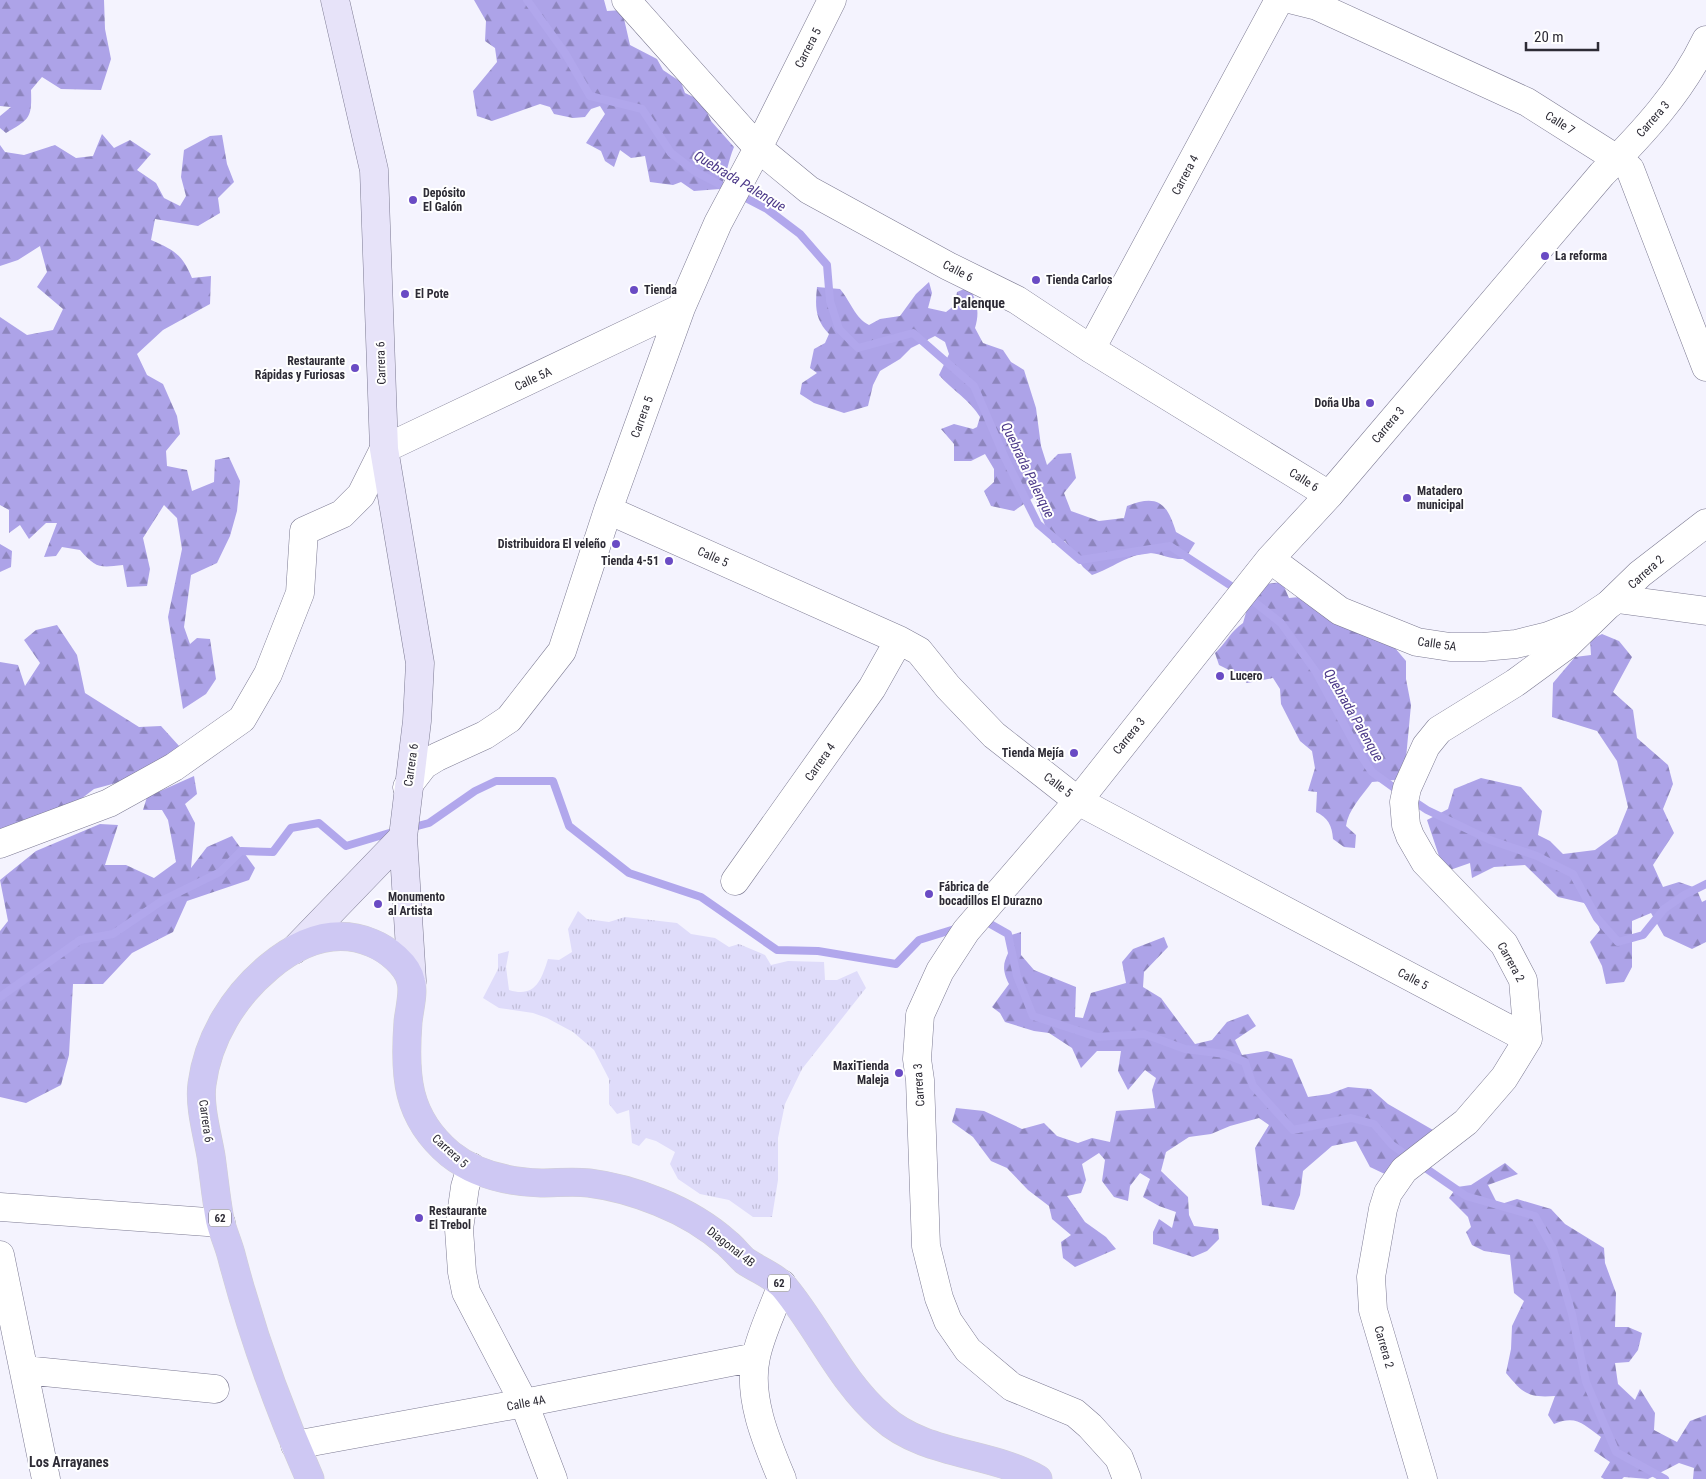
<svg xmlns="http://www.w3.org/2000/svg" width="1706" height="1479" viewBox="0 0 1706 1479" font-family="'Roboto Condensed',sans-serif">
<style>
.grass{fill:url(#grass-tufts)}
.forest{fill:url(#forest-firs)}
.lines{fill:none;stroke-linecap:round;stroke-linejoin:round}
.stream{stroke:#b1a7ec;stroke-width:8}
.minor-casing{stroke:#7d7b93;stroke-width:29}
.tertiary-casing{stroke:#7d7b93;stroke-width:29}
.secondary-casing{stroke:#7d7b93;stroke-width:29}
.primary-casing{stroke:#d1d0d3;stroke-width:29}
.minor{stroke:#fff;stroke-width:28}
.tertiary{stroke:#fff;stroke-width:28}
.secondary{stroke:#e7e3f9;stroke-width:28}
.primary{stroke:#cec8f3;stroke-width:28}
.poi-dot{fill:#6a4bc4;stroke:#fff;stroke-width:2}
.labels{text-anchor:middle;stroke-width:4;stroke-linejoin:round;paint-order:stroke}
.shield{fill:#fff;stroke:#6c6b72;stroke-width:1}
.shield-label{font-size:11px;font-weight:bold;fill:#2d2b35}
.street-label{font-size:12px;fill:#2d2b35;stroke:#fff}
.poi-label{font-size:12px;font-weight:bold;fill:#2d2b35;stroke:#fff;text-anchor:start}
.water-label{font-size:14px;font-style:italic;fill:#4c3989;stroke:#fff}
.neighbourhood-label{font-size:14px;font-weight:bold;fill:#2d2b35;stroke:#fff}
</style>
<defs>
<pattern id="grass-tufts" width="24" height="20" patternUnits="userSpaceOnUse" patternTransform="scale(1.25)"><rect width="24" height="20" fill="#dfdcfa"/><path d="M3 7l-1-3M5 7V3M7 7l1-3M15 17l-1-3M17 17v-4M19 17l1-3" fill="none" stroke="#c0bdd7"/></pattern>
<pattern id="forest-firs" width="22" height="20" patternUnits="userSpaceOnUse" patternTransform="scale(1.25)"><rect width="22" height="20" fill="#ada3e8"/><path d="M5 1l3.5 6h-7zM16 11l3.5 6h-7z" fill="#8d85bd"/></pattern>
</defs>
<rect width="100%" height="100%" fill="#f4f3fe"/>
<!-- grass -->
<path class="grass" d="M 578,911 L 587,919 L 609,922 L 625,917 L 677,923 L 691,934 L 715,938 L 729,947 L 739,944 L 765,955 L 771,965 L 788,961 L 824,962 L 825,980 L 837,980 L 857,971 L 866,988 L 802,1069 L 785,1104 L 778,1138 L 778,1180 L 772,1217 L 753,1217 L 729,1200 L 700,1194 L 678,1179 L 670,1164 L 675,1152 L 656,1141 L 646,1138 L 639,1146 L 632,1143 L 629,1110 L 617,1114 L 609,1104 L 609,1079 L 594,1050 L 573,1032 L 547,1018 L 533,1013 L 499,1008 L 483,998 L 498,969 L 498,954 L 509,951 L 506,967 L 509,990 C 535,998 541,981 548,959 L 559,960 L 572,952 L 568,929 Z"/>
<!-- forest -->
<path class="forest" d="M 0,0 L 104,0 L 105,29 L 111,59 L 101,90 L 61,89 L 42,77 L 31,90 C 32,118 30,119 6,133 L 0,128 L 0,116 L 11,107 L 0,106 Z
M 474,0 L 604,0 L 607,11 L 622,10 L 630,45 L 657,59 L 663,70 L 681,82 L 685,93 L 702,101 L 711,121 L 734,147 C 728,161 727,175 720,189 L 694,191 L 681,182 L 673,185 L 650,182 L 645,156 L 631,158 L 620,150 L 614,167 L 605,161 L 601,151 L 586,143 L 605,114 L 600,106 L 591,109 L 585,117 L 573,118 L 554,114 L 550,107 L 540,104 L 492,121 L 477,116 L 473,91 L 497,62 L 495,48 L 485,41 L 486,21 Z
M 102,134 L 114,148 L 130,140 L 151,154 L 137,170 L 156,183 L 164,198 L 180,206 L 186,196 L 181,177 L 184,150 L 210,136 L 222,135 L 227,164 L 234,182 L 218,198 L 220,213 L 198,226 L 155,219 L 151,240 C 174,250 182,254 192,278 L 211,276 L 210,304 L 163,330 L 137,354 L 147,375 L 163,384 L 177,416 L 180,434 L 166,451 L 167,466 L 187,470 L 192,491 L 214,482 L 215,460 L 229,457 L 240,481 L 237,511 L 230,536 L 217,563 L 191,575 L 184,627 L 190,644 L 197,638 L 210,639 L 216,679 L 206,694 L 183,709 L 168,617 L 182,549 L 177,518 L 164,505 L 143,538 L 150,569 L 147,586 L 127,587 L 123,565 C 99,568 96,568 80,550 L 62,547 L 56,556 L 44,557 L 57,523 L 46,523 L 29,539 L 20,525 L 9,533 L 9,510 L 0,505 L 0,317 L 27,335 L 53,330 L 63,309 L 37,287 L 47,272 L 40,246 L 18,260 L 0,266 L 0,145 L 5,152 L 24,155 L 55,145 L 76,158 L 93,156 Z
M 929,282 L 932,293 L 928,308 L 946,312 L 955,305 L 957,292 L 969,287 C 977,302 980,311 975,328 L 983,343 L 1003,350 L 1011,362 L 1024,370 L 1036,408 L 1041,446 L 1047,465 L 1058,454 L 1071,453 L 1076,478 L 1064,493 L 1071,511 L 1099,521 L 1124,518 L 1127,506 C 1157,494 1167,502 1176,532 L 1195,543 L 1185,559 C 1172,560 1162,554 1150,553 C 1130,553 1111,569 1092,575 L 1083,567 L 1065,541 L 1052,543 L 1034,497 L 1014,511 L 991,506 L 984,491 L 994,482 L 994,469 L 985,454 L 971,461 L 954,461 L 954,444 L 941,429 L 954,424 L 973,429 L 977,427 L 980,417 C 970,400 952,390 939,375 L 949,354 L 945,342 L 935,336 L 911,348 L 900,359 L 880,371 L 873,385 L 868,406 L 844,413 L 814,403 L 800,394 L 802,383 L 817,373 L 810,368 L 814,349 L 825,343 L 829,334 C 815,320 815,306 817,287 L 840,289 C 851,302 855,318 869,325 L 880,319 L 900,316 L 916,294 Z
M 0,544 L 12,551 L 11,567 L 0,572 Z
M 1282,582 L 1289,598 L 1300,597 L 1384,635 L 1406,661 L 1406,679 L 1411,705 L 1406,758 L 1401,776 L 1395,780 L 1372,782 C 1362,796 1348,810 1346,826 L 1356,835 L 1355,848 L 1344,847 L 1333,839 C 1332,825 1328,818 1316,812 L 1317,792 L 1308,791 L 1315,768 L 1312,751 L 1300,741 L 1281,704 L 1280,689 L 1273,678 L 1247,683 L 1233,672 L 1219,665 L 1215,653 C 1226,643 1231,631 1243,623 L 1247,609 L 1267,584 Z
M 57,625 L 77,655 L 85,693 L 139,727 L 161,726 L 180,747 L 142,776 L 94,789 L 77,802 L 0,833 L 0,662 L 18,665 L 25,686 L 40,663 L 24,640 L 36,630 Z
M 1602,634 L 1619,641 L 1632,657 L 1613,692 L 1633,710 L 1637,738 L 1668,765 L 1673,784 L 1663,809 L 1674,833 L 1653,865 L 1663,887 L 1679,882 L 1696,888 L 1702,902 L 1706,900 L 1706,942 L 1692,949 L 1664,936 L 1651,913 L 1632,921 L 1632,967 L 1624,982 L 1606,984 L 1602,966 L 1590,942 L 1600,930 L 1596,918 L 1584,903 L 1558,897 L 1525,865 L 1494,867 L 1472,878 L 1470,863 L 1450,870 L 1439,856 L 1427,820 L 1448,809 L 1454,789 L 1481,778 L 1521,787 L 1542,811 L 1538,835 L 1550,841 L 1563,854 L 1595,850 L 1617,834 L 1628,807 L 1617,761 L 1597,731 L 1552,717 L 1553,683 L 1575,657 L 1591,655 L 1590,640 Z
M 194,776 L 197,794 L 185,804 L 195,823 L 191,868 L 207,847 L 232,836 L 255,868 L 249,880 L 187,901 L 173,932 L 132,953 L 103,984 L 73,984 L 69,1055 L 61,1085 L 26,1103 L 0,1097 L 0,931 L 8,921 L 0,880 L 36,851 L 100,824 L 118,825 L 105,865 L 126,865 L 154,878 L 176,862 L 168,820 L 162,810 L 143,810 L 147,797 Z
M 1021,932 L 1021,955 L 1034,970 L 1076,987 L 1075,1017 L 1083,1018 L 1091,993 L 1126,983 L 1122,962 L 1133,949 L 1164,937 L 1168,947 L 1144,972 L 1143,987 L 1161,998 L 1195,1044 L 1212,1040 L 1227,1022 L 1248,1014 L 1256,1026 L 1235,1040 L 1242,1055 L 1267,1051 L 1292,1059 L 1308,1097 L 1329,1094 L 1348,1087 L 1371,1089 L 1388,1104 L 1433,1130 L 1408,1158 L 1396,1159 L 1391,1177 L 1370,1167 L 1356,1141 L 1332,1146 L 1303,1171 L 1300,1195 L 1294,1210 L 1262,1205 L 1255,1148 L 1269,1125 L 1259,1118 L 1230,1126 L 1211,1134 L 1189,1137 L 1166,1152 L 1161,1171 L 1188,1197 L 1189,1215 L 1194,1226 L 1218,1229 L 1219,1239 L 1207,1251 L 1193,1257 L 1153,1244 L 1153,1232 L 1159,1219 L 1172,1228 L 1176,1212 L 1159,1206 L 1143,1197 L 1150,1179 L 1140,1173 L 1130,1186 L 1128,1201 L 1114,1197 L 1102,1181 L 1105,1160 L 1099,1153 L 1082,1164 L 1086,1180 L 1081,1193 L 1067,1196 L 1085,1222 L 1106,1237 L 1116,1249 L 1075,1267 L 1063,1258 L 1061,1242 L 1071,1235 L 1052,1219 L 1049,1206 L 1028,1190 L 1007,1168 L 991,1161 L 973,1137 L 952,1122 L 956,1108 L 984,1111 L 1022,1129 L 1044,1123 L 1057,1136 L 1078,1143 L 1092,1138 L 1110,1142 L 1116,1111 L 1155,1108 L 1152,1090 L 1156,1078 L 1145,1070 L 1128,1090 L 1118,1071 L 1121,1051 L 1097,1051 L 1081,1068 L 1072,1048 L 1049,1033 L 1034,1031 L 1005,1022 L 1000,1013 L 992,1007 L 1009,984 C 996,958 1013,958 1011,935 Z
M 1505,1163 L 1518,1174 L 1488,1185 L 1498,1205 L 1517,1199 L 1551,1209 L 1565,1224 L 1604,1248 L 1605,1263 L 1616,1293 L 1615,1327 L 1628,1327 L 1642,1333 L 1638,1350 L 1629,1362 L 1615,1363 L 1618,1384 L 1635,1400 L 1640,1389 L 1655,1413 L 1654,1430 L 1677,1442 L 1690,1421 L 1706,1415 L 1706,1479 L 1693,1479 L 1694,1468 L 1679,1463 L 1648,1479 L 1624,1477 L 1622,1479 L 1604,1479 L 1601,1477 L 1610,1462 L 1594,1451 L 1601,1437 C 1582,1424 1577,1415 1554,1424 L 1548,1415 L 1555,1396 C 1527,1398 1523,1393 1506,1373 L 1511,1349 L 1512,1326 L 1524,1301 L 1514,1293 L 1510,1255 L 1484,1251 L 1472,1245 L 1466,1232 L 1471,1227 L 1468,1217 L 1449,1198 L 1457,1187 L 1471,1185 Z"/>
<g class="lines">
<!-- stream -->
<path class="stream" d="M 527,0 L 565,53 L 590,96 L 642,109 L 671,153 L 696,172 L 767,209 L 800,234 L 827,265 L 830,301 L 839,329 L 858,348 L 913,333 L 974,386 L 1005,458 L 1038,524 L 1080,560 L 1170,546 L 1248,597 L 1281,623 L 1316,672 L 1360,754 L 1372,772 L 1400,792
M 1409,798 L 1427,810 L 1490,840 L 1537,856 L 1573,874 L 1597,918 L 1618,942 L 1643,935 L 1664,909 L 1684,895 L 1706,884
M 410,828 L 429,823 L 475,791 L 496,781 L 553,781 L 569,826 L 629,873 L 701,897 L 777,950 L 818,951 L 896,964 L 919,940 L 958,928
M 981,922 L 985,921 L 1008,934 L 1017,976 L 1033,1016 L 1097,1037 L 1144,1034 L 1185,1049 L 1225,1054 L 1245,1062 L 1253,1086 L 1293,1130 L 1351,1118 L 1374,1124 L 1392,1145 L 1466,1196 L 1535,1216 L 1553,1249 L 1572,1314 L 1586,1382 L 1616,1452 L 1665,1479
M 0,997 L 80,940 L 113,934 L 163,900 L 220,872 L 241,851 L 273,852 L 291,828 L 319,823 L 346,846 L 396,831"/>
<defs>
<path id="minor" d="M 626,0 L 758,148 L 809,190 L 948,266 L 1017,300 L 1091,349 L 1329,495
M 1293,0 L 1317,6 L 1527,102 L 1617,159 L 1630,169 L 1706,367
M 1091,349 L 1279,0
M 608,510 L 899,640 L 919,651 L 948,687 L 994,735 L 1078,801 L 1528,1039
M 407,787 L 424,765 L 437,757 L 485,735 L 509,719 L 562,651 L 608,510 L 681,308 L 718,223 L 758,148 L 832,0
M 0,844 L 109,803 L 174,767 L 242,719 L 268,674 L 300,593 L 304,531 L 342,514 L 361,495 L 384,449 L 681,308
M 735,881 L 872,688 L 899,640
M 0,1207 L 221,1223
M 0,1255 L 46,1479
M 782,1284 C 774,1308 761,1332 756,1357 C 747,1397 767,1443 782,1479
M 24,1370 L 215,1389
M 295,1445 L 524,1403 L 756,1357
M 1423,1479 L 1373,1310 L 1371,1277 L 1383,1209 L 1388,1193 L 1404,1170 L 1466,1122 L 1504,1078 L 1528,1039 L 1523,980 L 1504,944 L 1425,862 L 1410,836 L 1406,825 L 1404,802 L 1407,788 L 1426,746 L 1439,730 L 1515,683 L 1567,645 L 1640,574 L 1706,523"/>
<path id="tertiary" d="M 1270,559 L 1340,611 L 1417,642 L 1450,647 L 1483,647 L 1516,644 L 1548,636 L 1579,624 L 1617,599 L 1706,611
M 471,1167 L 465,1187 L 459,1229 L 462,1272 L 466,1292 L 524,1403 L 553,1479
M 1127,1479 L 1119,1458 L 1090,1426 L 1075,1413 L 1012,1387 L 968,1350 L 948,1321 L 939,1298 L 926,1246 L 920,1080 L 917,1059 L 920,1015 L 940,971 L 966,931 L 1078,801 L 1270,559 L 1329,495 L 1602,174 C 1643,133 1681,92 1706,40"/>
<path id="secondary" d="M 335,0 L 374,170 L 384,449 L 420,663 L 417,721 L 403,837 L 412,981
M 294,950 L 403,837"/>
<path id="primary" d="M 310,1479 C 278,1407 252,1334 232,1258 C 229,1245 223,1233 220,1220 C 216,1199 214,1177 211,1156 C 207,1133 199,1106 202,1084 C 208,1038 234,996 269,967 C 299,942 334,927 372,943 C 387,949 408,965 411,982 C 414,993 409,1011 408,1022 C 404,1075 406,1117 450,1154 C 475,1174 509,1182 541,1183 C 557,1183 573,1181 589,1183 C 613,1186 637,1193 659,1202 C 684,1212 708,1226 728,1244 C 734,1249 739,1256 745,1261 C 758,1270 775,1276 785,1288 C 819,1329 841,1382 882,1417 C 925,1456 989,1451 1038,1479"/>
</defs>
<!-- minor casing -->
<use href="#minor" class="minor-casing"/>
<!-- tertiary casing -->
<use href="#tertiary" class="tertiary-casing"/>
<!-- secondary casing -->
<use href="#secondary" class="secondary-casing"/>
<!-- primary casing -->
<use href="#primary" class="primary-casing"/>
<!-- minor -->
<use href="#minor" class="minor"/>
<!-- tertiary -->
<use href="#tertiary" class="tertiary"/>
<!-- secondary -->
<use href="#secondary" class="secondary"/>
<!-- primary -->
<use href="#primary" class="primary"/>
</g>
<!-- markers -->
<g class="poi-dot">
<circle cx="413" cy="200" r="5"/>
<circle cx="1545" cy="256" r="5"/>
<circle cx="1036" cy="280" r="5"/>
<circle cx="634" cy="290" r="5"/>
<circle cx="405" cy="294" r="5"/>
<circle cx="355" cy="368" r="5"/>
<circle cx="1370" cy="403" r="5"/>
<circle cx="1407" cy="498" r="5"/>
<circle cx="616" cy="544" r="5"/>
<circle cx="669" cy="561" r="5"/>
<circle cx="1220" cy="676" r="5"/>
<circle cx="1074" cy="753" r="5"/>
<circle cx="929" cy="894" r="5"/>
<circle cx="378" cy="904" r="5"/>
<circle cx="899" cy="1073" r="5"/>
<circle cx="419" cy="1218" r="5"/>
</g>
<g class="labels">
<!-- shield labels -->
<g class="shield">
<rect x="209" y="1209.5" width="22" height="17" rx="4"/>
<rect x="768" y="1274.5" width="22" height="17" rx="4"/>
</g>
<g class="shield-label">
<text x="220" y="1222">62</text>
<text x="779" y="1287">62</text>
</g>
<!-- street labels -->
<g class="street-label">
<text transform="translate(808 48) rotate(-63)" y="4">Carrera 5</text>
<text transform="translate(1653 119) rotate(-49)" y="4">Carrera 3</text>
<text transform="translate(1560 123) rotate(32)" y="4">Calle 7</text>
<text transform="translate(1185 175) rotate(-62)" y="4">Carrera 4</text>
<text transform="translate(958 271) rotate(27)" y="4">Calle 6</text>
<text transform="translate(381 363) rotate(-92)" y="4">Carrera 6</text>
<text transform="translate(533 379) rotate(-25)" y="4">Calle 5A</text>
<text transform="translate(642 417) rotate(-70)" y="4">Carrera 5</text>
<text transform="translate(1388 425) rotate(-50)" y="4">Carrera 3</text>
<text transform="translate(1304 480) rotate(32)" y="4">Calle 6</text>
<text transform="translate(713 557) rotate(24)" y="4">Calle 5</text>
<text transform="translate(1646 572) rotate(-42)" y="4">Carrera 2</text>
<text transform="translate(1437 644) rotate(8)" y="4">Calle 5A</text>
<text transform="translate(1129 736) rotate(-51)" y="4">Carrera 3</text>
<text transform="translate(820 762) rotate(-55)" y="4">Carrera 4</text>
<text transform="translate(411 765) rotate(-82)" y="4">Carrera 6</text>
<text transform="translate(1058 785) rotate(37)" y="4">Calle 5</text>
<text transform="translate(1511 962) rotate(61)" y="4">Carrera 2</text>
<text transform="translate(1413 979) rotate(28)" y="4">Calle 5</text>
<text transform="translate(919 1085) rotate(-94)" y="4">Carrera 3</text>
<text transform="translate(206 1121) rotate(82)" y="4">Carrera 6</text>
<text transform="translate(450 1151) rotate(42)" y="4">Carrera 5</text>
<text transform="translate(731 1247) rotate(38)" y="4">Diagonal 4B</text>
<text transform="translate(1384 1347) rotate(74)" y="4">Carrera 2</text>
<text transform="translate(526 1403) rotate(-11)" y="4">Calle 4A</text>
</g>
<!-- poi labels -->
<g class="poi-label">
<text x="423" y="197">Depósito<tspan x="423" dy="14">El Galón</tspan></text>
<text x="1555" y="260">La reforma</text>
<text x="1046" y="284">Tienda Carlos</text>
<text x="644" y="294">Tienda</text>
<text x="415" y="298">El Pote</text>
<text x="345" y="365" text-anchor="end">Restaurante<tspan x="345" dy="14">Rápidas y Furiosas</tspan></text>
<text x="1360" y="407" text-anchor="end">Doña Uba</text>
<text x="1417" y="495">Matadero<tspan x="1417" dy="14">municipal</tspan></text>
<text x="606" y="548" text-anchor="end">Distribuidora El veleño</text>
<text x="659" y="565" text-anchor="end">Tienda 4-51</text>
<text x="1230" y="680">Lucero</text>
<text x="1064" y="757" text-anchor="end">Tienda Mejía</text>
<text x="939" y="891">Fábrica de<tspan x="939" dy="14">bocadillos El Durazno</tspan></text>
<text x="388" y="901">Monumento<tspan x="388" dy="14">al Artista</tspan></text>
<text x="889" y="1070" text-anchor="end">MaxiTienda<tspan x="889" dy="14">Maleja</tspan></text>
<text x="429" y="1215">Restaurante<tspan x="429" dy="14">El Trebol</tspan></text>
</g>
<!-- water labels -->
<g class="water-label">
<text transform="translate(740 181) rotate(31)" y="5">Quebrada Palenque</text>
<text transform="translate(1028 470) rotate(64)" y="5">Quebrada Palenque</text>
<text transform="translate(1354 715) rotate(60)" y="5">Quebrada Palenque</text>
</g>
<!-- neighbourhood labels -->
<g class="neighbourhood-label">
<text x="979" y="308">Palenque</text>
<text x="69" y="1467">Los Arrayanes</text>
</g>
</g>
<!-- scale -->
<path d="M1526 42v8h72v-8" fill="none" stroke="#2d2b35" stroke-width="2.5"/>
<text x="1534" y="42" font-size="15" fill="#2d2b35" stroke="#ffffff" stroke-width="4" paint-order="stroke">20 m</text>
</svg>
